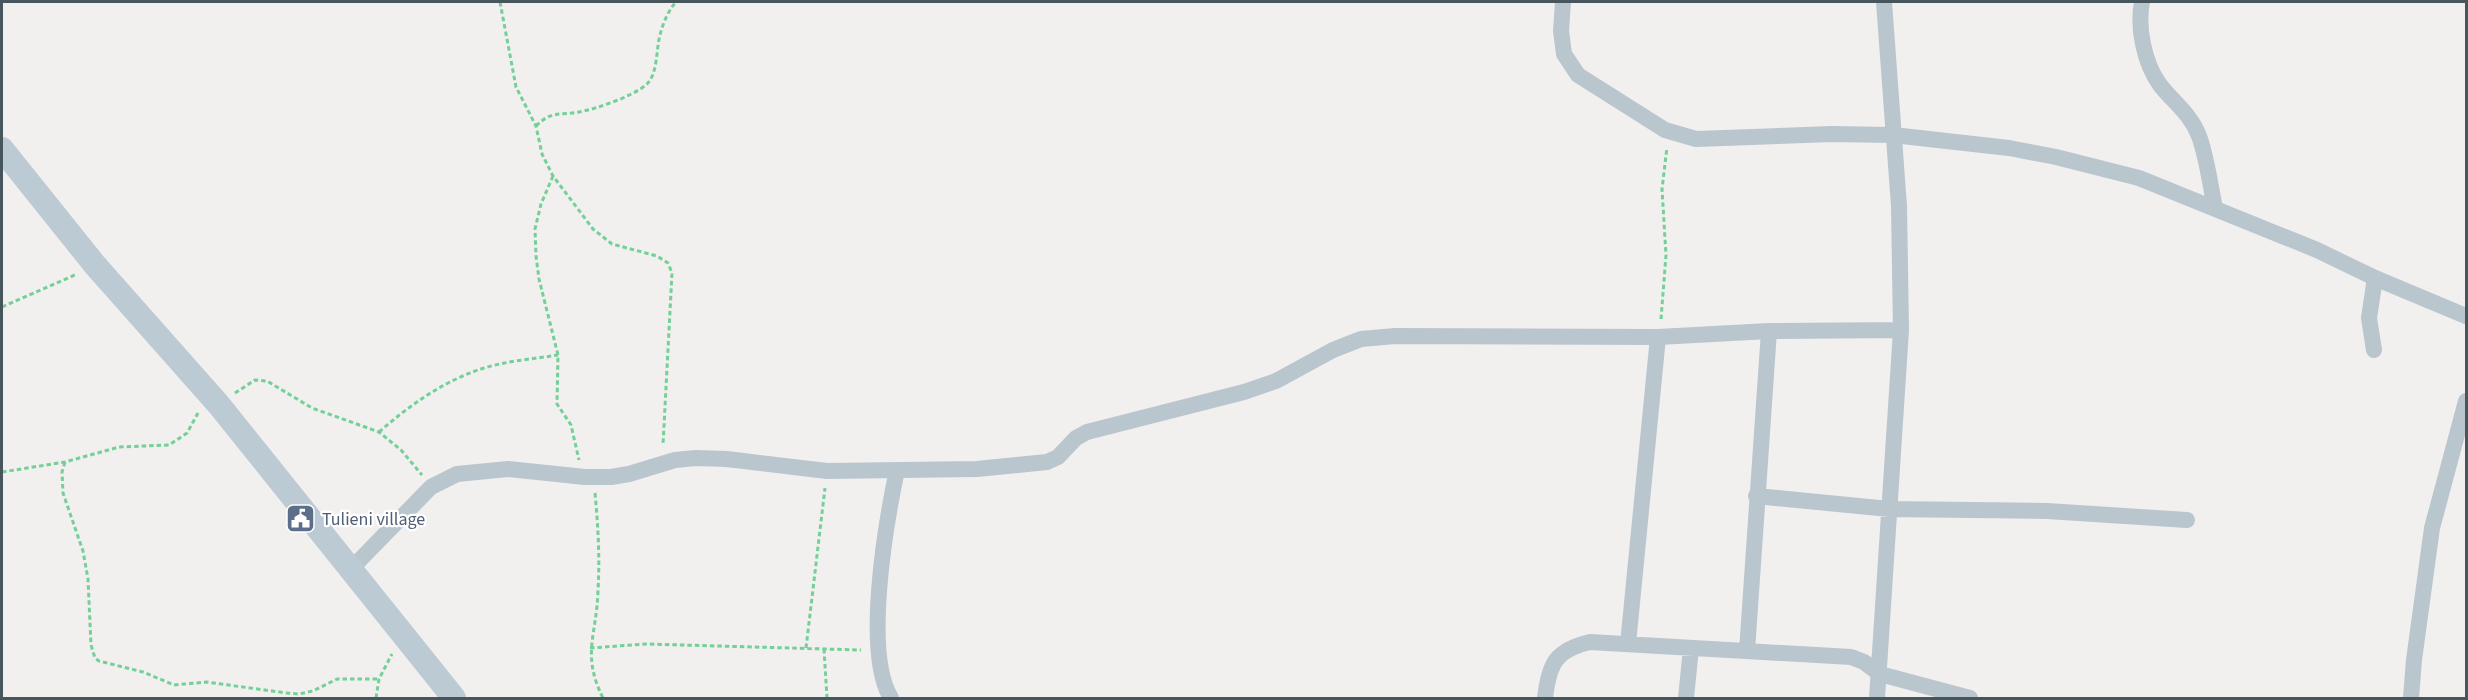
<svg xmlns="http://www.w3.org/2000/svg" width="2468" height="700" viewBox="0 0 2468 700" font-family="'Source Sans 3',sans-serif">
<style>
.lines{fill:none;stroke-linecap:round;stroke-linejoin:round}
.path{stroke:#73d097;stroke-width:3;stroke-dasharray:4.5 3;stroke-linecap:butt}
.street{stroke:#bac6cd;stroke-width:16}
.secondary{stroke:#bccad4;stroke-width:24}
.labels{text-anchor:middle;stroke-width:4.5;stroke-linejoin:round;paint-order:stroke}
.service-label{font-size:18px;fill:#4e5e75;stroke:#fff;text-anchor:start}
</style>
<rect width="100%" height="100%" fill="#f2efef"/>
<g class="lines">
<!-- path -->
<path class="path" d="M 500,2 L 516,87 L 536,126 L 542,154 L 553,176 L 593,229 L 612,244 L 657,256 L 668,263 L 672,273 L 663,445
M 536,126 C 552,110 559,116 579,112 C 596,109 634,96 647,84 C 658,73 656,49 660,35 C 663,23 668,11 676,2
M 553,176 L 541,204 L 535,229 L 536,256 L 539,279 L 558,355 L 557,404 L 571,425 L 579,460
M 2,307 L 77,274
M 1661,319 L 1666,255 L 1662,189 L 1667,147
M 235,393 L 255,380 L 267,381 L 312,408 L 379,432 L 401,450 L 422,475
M 379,432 C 410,405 442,382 481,369 C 505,361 533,359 558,355
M 65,462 L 62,472 L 63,493 L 83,551 L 88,579 L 91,645 L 95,658 L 99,661 L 143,672 L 174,685 L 206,682 L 287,693 L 299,694 L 313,691 L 337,679 L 379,679
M 2,472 L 65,462 L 119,447 L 169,445 L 187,433 L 198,413
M 595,493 C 598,526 600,558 598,590 C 597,635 581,654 603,698
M 590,648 L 646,644 L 861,650
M 806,648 L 825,488
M 824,649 L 827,698
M 376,698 L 379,679 L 392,654"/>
<!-- street -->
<path class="street" d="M 1563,2 L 1561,31 L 1564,54 L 1578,75 L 1665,130 L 1696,139 L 1831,134 L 1893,135 L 2009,148 L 2056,157 L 2139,178 L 2317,250 L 2375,278 L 2466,316
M 2142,2 C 2137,27 2144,63 2160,85 C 2174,103 2190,113 2199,136 C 2207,158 2210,184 2215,208
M 2374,350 L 2369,318 L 2375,278
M 1756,496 L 1889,509 L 2047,511 L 2187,520
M 351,569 L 431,487 L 457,474 L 508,469 L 585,477 L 611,477 L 629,474 L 675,460 L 696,458 L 727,459 L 827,471 L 977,469 L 1047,462 L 1058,457 L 1076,438 L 1087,432 L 1244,392 L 1276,381 L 1333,350 L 1361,339 L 1395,336 L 1658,337 L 1769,331 L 1901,330
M 1628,644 L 1658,337
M 1747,651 L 1769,331
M 891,698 C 863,653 886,522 897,470
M 1545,698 C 1549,663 1556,650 1590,642 L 1851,657 L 1864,662 L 1880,674 L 1970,698
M 1686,698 L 1691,648
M 1877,698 L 1901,330 L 1899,206 L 1884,2
M 2411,698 L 2414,660 L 2432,528 L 2466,401"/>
<!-- secondary -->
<path class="secondary" d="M 2,149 L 95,265 L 219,405 L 454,698"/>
</g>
<!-- icons -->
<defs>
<symbol id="civic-square" viewBox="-11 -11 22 22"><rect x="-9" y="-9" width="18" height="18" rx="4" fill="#5c6f8a" stroke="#fff"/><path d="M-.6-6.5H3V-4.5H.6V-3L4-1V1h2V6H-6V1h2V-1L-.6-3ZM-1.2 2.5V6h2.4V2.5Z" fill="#fff"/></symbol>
</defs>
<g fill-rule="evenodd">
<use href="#civic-square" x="284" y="502" width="33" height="33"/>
</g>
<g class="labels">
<!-- service labels -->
<g class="service-label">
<text x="322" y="525">Tulieni village</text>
</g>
</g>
<!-- border -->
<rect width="2468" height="700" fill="none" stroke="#47555d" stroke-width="6"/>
</svg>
